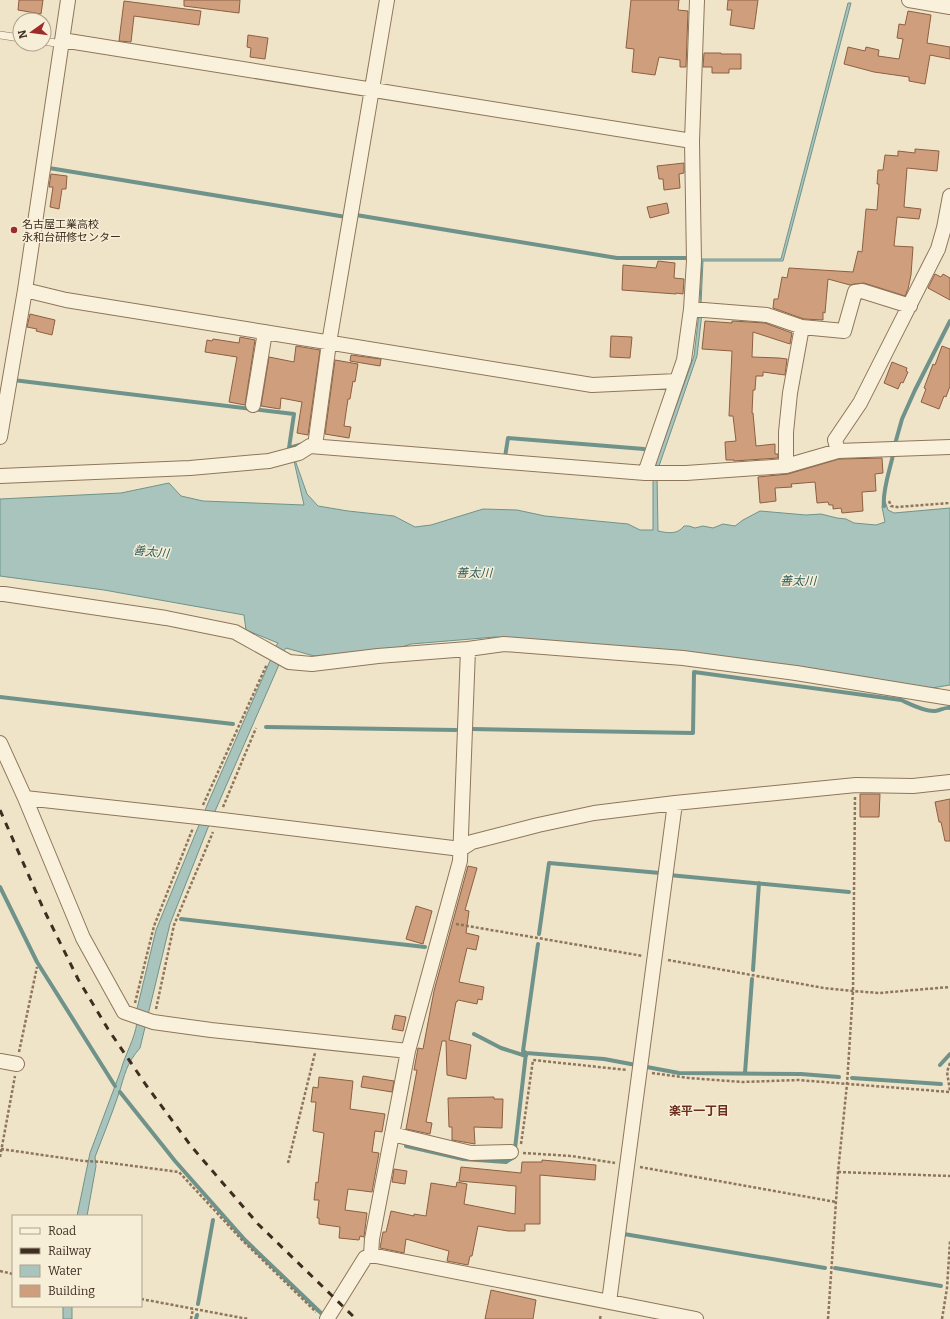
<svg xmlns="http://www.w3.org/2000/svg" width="950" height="1319" viewBox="0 0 950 1319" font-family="Bitter,'Noto Sans JP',serif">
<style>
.water{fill:#a9c4bc;stroke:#6f938a}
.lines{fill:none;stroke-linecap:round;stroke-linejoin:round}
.stream{stroke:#6f938a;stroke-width:4}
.building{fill:#cf9f7d;stroke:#8d5f41}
.lane-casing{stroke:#8d765c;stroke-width:8}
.street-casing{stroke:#8d765c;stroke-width:16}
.path{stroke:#8d765c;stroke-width:2.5;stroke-dasharray:3 2;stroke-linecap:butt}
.lane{stroke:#faf1dc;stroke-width:7}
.street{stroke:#faf1dc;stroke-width:14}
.rail{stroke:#3d2e20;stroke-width:3;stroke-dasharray:7 7;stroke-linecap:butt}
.poi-dot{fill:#9e2a2b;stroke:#f7eed8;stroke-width:1.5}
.labels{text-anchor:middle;stroke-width:3;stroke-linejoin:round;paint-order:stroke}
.poi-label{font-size:11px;fill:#3d2e20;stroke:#f7eed8;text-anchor:start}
.water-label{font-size:12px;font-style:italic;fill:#2f5d5a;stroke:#f7eed8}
.neighbourhood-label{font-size:12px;font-weight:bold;fill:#6b2e1e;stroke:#f7eed8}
</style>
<rect width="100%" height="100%" fill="#f0e4c8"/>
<!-- water -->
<path class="water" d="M 848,3 L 851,3 L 783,261 L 703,261 L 701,304 L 700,304 L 702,259 L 781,259 Z
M 699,313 L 702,313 L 697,356 L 659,466 L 655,465 L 694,356 Z
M 295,460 L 307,494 L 318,506 L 348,511 L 394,516 L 415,527 L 431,525 L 483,509 L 517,510 L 545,516 L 628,524 L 640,530 L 653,530 L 653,475 L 657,475 L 658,531 C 668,533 677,535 684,526 L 689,526 L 695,528 L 703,526 L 713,528 L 723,524 L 735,526 L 743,520 L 760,511 L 806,515 L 821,514 L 837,518 L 846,519 L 854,523 L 876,525 L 885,522 L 882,507 L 883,501 L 885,501 L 888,510 L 894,513 L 950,508 L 950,685 L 932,688 L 812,670 L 673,651 L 495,637 L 411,644 L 384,653 L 367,651 L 314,656 L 286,648 L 281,655 L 278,667 L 209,825 L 170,924 L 140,1048 C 126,1064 125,1074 119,1093 C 112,1114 103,1136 95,1157 L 96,1166 L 87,1216 L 77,1216 L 90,1153 L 121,1070 C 125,1054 135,1039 137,1022 C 137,1018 137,1013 137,1009 L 156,930 L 208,803 L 270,661 L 277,648 L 275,647 L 278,643 L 246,630 L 244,615 L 104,590 L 0,576 L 0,499 L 121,493 L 169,483 L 181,496 L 203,501 L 304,505 L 294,461 Z
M 63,1306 L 72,1306 L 72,1319 L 63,1319 Z"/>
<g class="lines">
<!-- stream -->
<path class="stream" d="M 49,168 L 346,217
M 356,215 L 617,258 L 688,258
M 13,380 L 294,414 L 289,448 L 303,444
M 895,444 L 902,419 L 915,390 L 950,321
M 501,456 L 505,457 L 508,438 L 644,449
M 884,506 C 882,492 890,469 893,455
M 0,697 L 233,724
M 266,727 L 456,730
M 472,729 L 693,733 L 694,672 L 901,700 C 910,704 925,712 935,711 C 940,711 944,707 950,708
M 669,875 L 849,892
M 0,887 L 37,962 L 115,1086
M 181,919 L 425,947
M 539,934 L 549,863 L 660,873
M 753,970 L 759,883
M 474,1034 L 501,1048 L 526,1056
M 526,1053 L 604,1059 L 679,1073 L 801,1074 L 839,1077
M 940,1065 L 950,1054
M 745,1073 L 752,979
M 852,1078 L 941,1084
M 120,1092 L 175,1161 L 245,1240 L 322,1314
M 406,1146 L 463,1159 L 506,1162 L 514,1157 L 526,1053 L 523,1051 L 538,944
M 624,1234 L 825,1268
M 835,1268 L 941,1286
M 198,1304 L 213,1220
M 196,1319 L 197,1315"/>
</g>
<!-- building -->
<path class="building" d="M 19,0 L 43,0 L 41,14 L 18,10 Z
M 184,0 L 240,0 L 239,13 L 184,6 Z
M 631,0 L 679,0 L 678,10 L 688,11 L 686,67 L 680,67 L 680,60 L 659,57 L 655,75 L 632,72 L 634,49 L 626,48 Z
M 728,0 L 758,0 L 754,29 L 730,25 L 732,10 L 727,10 Z
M 124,1 L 201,11 L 199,25 L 134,16 L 131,42 L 119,41 Z
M 908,11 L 931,15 L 927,43 L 950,47 L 950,59 L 930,55 L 925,84 L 909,81 L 909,77 L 874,72 L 844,64 L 848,47 L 865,51 L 866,47 L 879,50 L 878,56 L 899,59 L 903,39 L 897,38 L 899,24 L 905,25 Z
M 248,35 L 268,38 L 265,59 L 250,57 L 251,48 L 247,47 Z
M 704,53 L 721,53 L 721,54 L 741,54 L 741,69 L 729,69 L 729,73 L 712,73 L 712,67 L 703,67 Z
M 915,149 L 939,151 L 937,171 L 907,168 L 904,207 L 921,209 L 919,219 L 897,217 L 894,246 L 913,247 L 911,275 L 908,289 L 905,296 L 864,283 L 854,284 L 850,285 L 828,279 L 825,313 L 823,312 L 823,320 L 804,319 L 773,308 L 774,299 L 778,299 L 782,277 L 787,278 L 789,268 L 853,272 L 858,251 L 862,252 L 866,209 L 877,210 L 879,184 L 877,184 L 878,170 L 883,170 L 885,155 L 898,156 L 898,151 L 915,153 Z
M 684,163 L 684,173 L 679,174 L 680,188 L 664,190 L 663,179 L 659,179 L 657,166 Z
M 51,174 L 67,176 L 66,189 L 62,189 L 59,209 L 50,207 L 53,187 L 49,187 Z
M 667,203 L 669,213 L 650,218 L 647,207 Z
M 658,261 L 675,263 L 674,278 L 684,279 L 683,294 L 676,293 L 676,294 L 622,290 L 623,265 L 656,268 Z
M 935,274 L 941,277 L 943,274 L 950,278 L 950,300 L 928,288 Z
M 30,314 L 55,320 L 52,335 L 36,331 L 37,329 L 27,327 Z
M 705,321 L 732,323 L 732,321 L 765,323 L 792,333 L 790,344 L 753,332 L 752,357 L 779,358 L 787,359 L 785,375 L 763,372 L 763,376 L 756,376 L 755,390 L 753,390 L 752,413 L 753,413 L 756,446 L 775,444 L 775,454 L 778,454 L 778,458 L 734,461 L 734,460 L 726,460 L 725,442 L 736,441 L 733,416 L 729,416 L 732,351 L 702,349 Z
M 611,336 L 632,337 L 630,358 L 610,357 Z
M 240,337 L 255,340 L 245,405 L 229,402 L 237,357 L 205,352 L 207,340 L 212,341 L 213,339 L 239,343 Z
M 296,346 L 320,350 L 308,435 L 297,433 L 302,402 L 281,398 L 280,409 L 261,406 L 269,357 L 294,362 Z
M 942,346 L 950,349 L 950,386 L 946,397 L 944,396 L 939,409 L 921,402 L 926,389 L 924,388 L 933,364 L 935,365 Z
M 351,355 L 381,359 L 380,366 L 350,361 Z
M 335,360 L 358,364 L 355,382 L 353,381 L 350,399 L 348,399 L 344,426 L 351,427 L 349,438 L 325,434 Z
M 892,362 L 907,368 L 906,371 L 908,372 L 903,383 L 901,382 L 898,389 L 884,383 Z
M 882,458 L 883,473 L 875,474 L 876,491 L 862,492 L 863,511 L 842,513 L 841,508 L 833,509 L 833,505 L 829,505 L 828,502 L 817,503 L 815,482 L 791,484 L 792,487 L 775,488 L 776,501 L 760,503 L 758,477 L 788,474 L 839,459 Z
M 860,794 L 880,794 L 879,817 L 860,817 Z
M 950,799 L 950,841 L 945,841 L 941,822 L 939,822 L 935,802 Z
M 468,866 L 477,868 L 465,910 L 469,911 L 466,933 L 479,936 L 476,950 L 467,948 L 459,982 L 484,987 L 482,1000 L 478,999 L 477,1004 L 458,1000 L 457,1002 L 456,1002 L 449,1040 L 471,1045 L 468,1066 L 466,1079 L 447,1075 L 446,1041 L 442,1041 L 426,1122 L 432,1123 L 430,1134 L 406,1129 L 417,1070 L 414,1070 L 418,1048 L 423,1049 L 434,991 Z
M 416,906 L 432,911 L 423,944 L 406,939 Z
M 395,1015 L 406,1017 L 403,1031 L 392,1029 Z
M 363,1076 L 394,1081 L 392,1092 L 361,1087 Z
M 319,1077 L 353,1081 L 350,1109 L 385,1114 L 382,1132 L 375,1131 L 372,1152 L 379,1153 L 372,1192 L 348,1189 L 345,1210 L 367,1213 L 364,1237 L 360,1236 L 359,1240 L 339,1238 L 340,1227 L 319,1224 L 319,1218 L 317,1218 L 319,1200 L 314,1200 L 316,1182 L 318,1183 L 324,1133 L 313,1131 L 316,1102 L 311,1102 L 313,1087 L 318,1088 Z
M 494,1097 L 494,1099 L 503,1099 L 502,1128 L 474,1127 L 475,1144 L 452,1140 L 452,1127 L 449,1127 L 448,1098 Z
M 542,1160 L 596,1165 L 595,1180 L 540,1175 L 540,1224 L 525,1224 L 525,1231 L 508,1231 L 478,1226 L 472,1256 L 470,1256 L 468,1265 L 447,1261 L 449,1251 L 406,1239 L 404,1253 L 380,1248 L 383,1232 L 386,1232 L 391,1211 L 414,1216 L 414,1214 L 426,1216 L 431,1183 L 456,1187 L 457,1182 L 467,1184 L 464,1204 L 515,1214 L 516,1186 L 459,1181 L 461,1167 L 521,1173 L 522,1162 L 542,1162 Z
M 394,1169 L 407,1171 L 405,1184 L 392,1182 Z
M 491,1290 L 536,1300 L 533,1319 L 485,1319 Z"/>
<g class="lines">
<defs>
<path id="lane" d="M 0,35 L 20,38
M 44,41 L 61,44"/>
<path id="street" d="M 909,0 L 950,7
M 62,40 L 692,141
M 25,290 L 66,300 L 592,385 L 677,381
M 691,309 L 767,315 L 802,327 L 844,331 L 855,292 L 862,291 L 910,306
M 253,405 L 265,332
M 0,437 L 25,290 L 68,0
M 315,446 L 329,343 L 387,0
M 838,451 L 835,440 L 860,403 L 938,249 L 944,228 L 950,196
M 786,466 L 786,432 L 790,393 L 802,327
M 645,473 L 684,360 L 691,309 L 694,261 L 692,141 L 697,0
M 0,476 L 190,468 L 269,461 L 299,453 L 310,446 L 645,473 L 686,473 L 786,466 L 838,451 L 950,447
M 0,594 L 4,594 L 166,618 L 235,632 L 289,662 L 312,664 L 378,656 L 468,649 L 504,644 L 683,658 L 796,673 L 950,698
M 0,743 L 25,798 L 198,817 L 461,849 L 472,842 L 538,825 L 594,813 L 675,803 L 856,785 L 913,786 L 950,782
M 25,798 L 83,938 L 124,1012 L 153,1022 L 211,1030 L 408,1051
M 0,1061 L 17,1064
M 392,1134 L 471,1153 L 511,1152
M 371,1255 L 372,1239 L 408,1051 L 460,861 L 468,649
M 609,1302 L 675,803
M 327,1319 L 365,1258 L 371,1255 L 696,1319"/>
</defs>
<!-- lane casing -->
<use href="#lane" class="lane-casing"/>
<!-- street casing -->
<use href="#street" class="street-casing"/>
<!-- path -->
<path class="path" d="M 889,501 L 891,506 L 897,507 L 950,503
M 203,805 L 267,664
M 223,807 L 256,728
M 456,924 L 643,956
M 668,960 L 824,988 L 853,991 L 879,993 L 950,987
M 135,1003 L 154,926 L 193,828
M 156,1009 L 174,925 L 213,832
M 19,1052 L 37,967
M 950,1063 L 947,1072 L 950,1091
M 652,1073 L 689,1078 L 743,1082 L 798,1080 L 950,1092
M 521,1144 L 533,1060 L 627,1070
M 1,1149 L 84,1161 L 103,1162 L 179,1172 L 242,1240 L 316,1312
M 523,1153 L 572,1156 L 615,1163
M 0,1157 L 15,1076
M 288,1163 L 315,1053
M 640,1167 L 836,1202
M 838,1172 L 950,1176
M 0,1271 L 13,1274
M 141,1299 L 248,1319
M 191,1319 L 193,1309
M 600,1319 L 601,1314
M 828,1319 L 838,1172 L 847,1084 L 853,991 L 855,796
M 942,1319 L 947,1288 L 950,1241"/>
<!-- lane -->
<use href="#lane" class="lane"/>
<!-- street -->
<use href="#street" class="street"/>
<!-- rail -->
<path class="rail" d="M 0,810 L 43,908 L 78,979 L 108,1029 L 146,1085 L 191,1146 L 258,1224 L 356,1319"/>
</g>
<!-- markers -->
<circle class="poi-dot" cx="14" cy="230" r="4"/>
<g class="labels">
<!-- poi labels -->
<g class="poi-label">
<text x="22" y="228">名古屋工業高校<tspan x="22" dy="13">永和台研修センター</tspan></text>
</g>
<!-- water labels -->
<g class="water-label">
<text transform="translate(151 552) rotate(6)" y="4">善太川</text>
<text transform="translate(474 573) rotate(1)" y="4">善太川</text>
<text transform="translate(798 581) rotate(1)" y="4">善太川</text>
</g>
<!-- neighbourhood labels -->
<g class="neighbourhood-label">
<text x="699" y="1115">楽平一丁目</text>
</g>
</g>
<!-- legend -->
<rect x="12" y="1215" width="130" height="92" fill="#f7eed8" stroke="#ada18e"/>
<rect x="20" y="1228" width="20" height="6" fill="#faf1dc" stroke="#ada18e"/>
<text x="48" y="1235" font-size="12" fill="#3d2e20">Road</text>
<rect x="20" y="1248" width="20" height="6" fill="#3d2e20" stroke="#ada18e"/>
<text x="48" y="1255" font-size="12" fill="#3d2e20">Railway</text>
<rect x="20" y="1265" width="20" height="12" fill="#a9c4bc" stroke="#ada18e"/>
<text x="48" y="1275" font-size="12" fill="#3d2e20">Water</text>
<rect x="20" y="1285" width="20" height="12" fill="#cf9f7d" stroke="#ada18e"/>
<text x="48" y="1295" font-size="12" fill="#3d2e20">Building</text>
<!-- north arrow -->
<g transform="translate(32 32) rotate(256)"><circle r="19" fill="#f7eed8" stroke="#ada18e"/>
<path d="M0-3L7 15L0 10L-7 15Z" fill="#9e2a2b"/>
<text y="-6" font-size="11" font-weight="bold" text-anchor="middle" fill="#3d2e20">N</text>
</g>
</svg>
